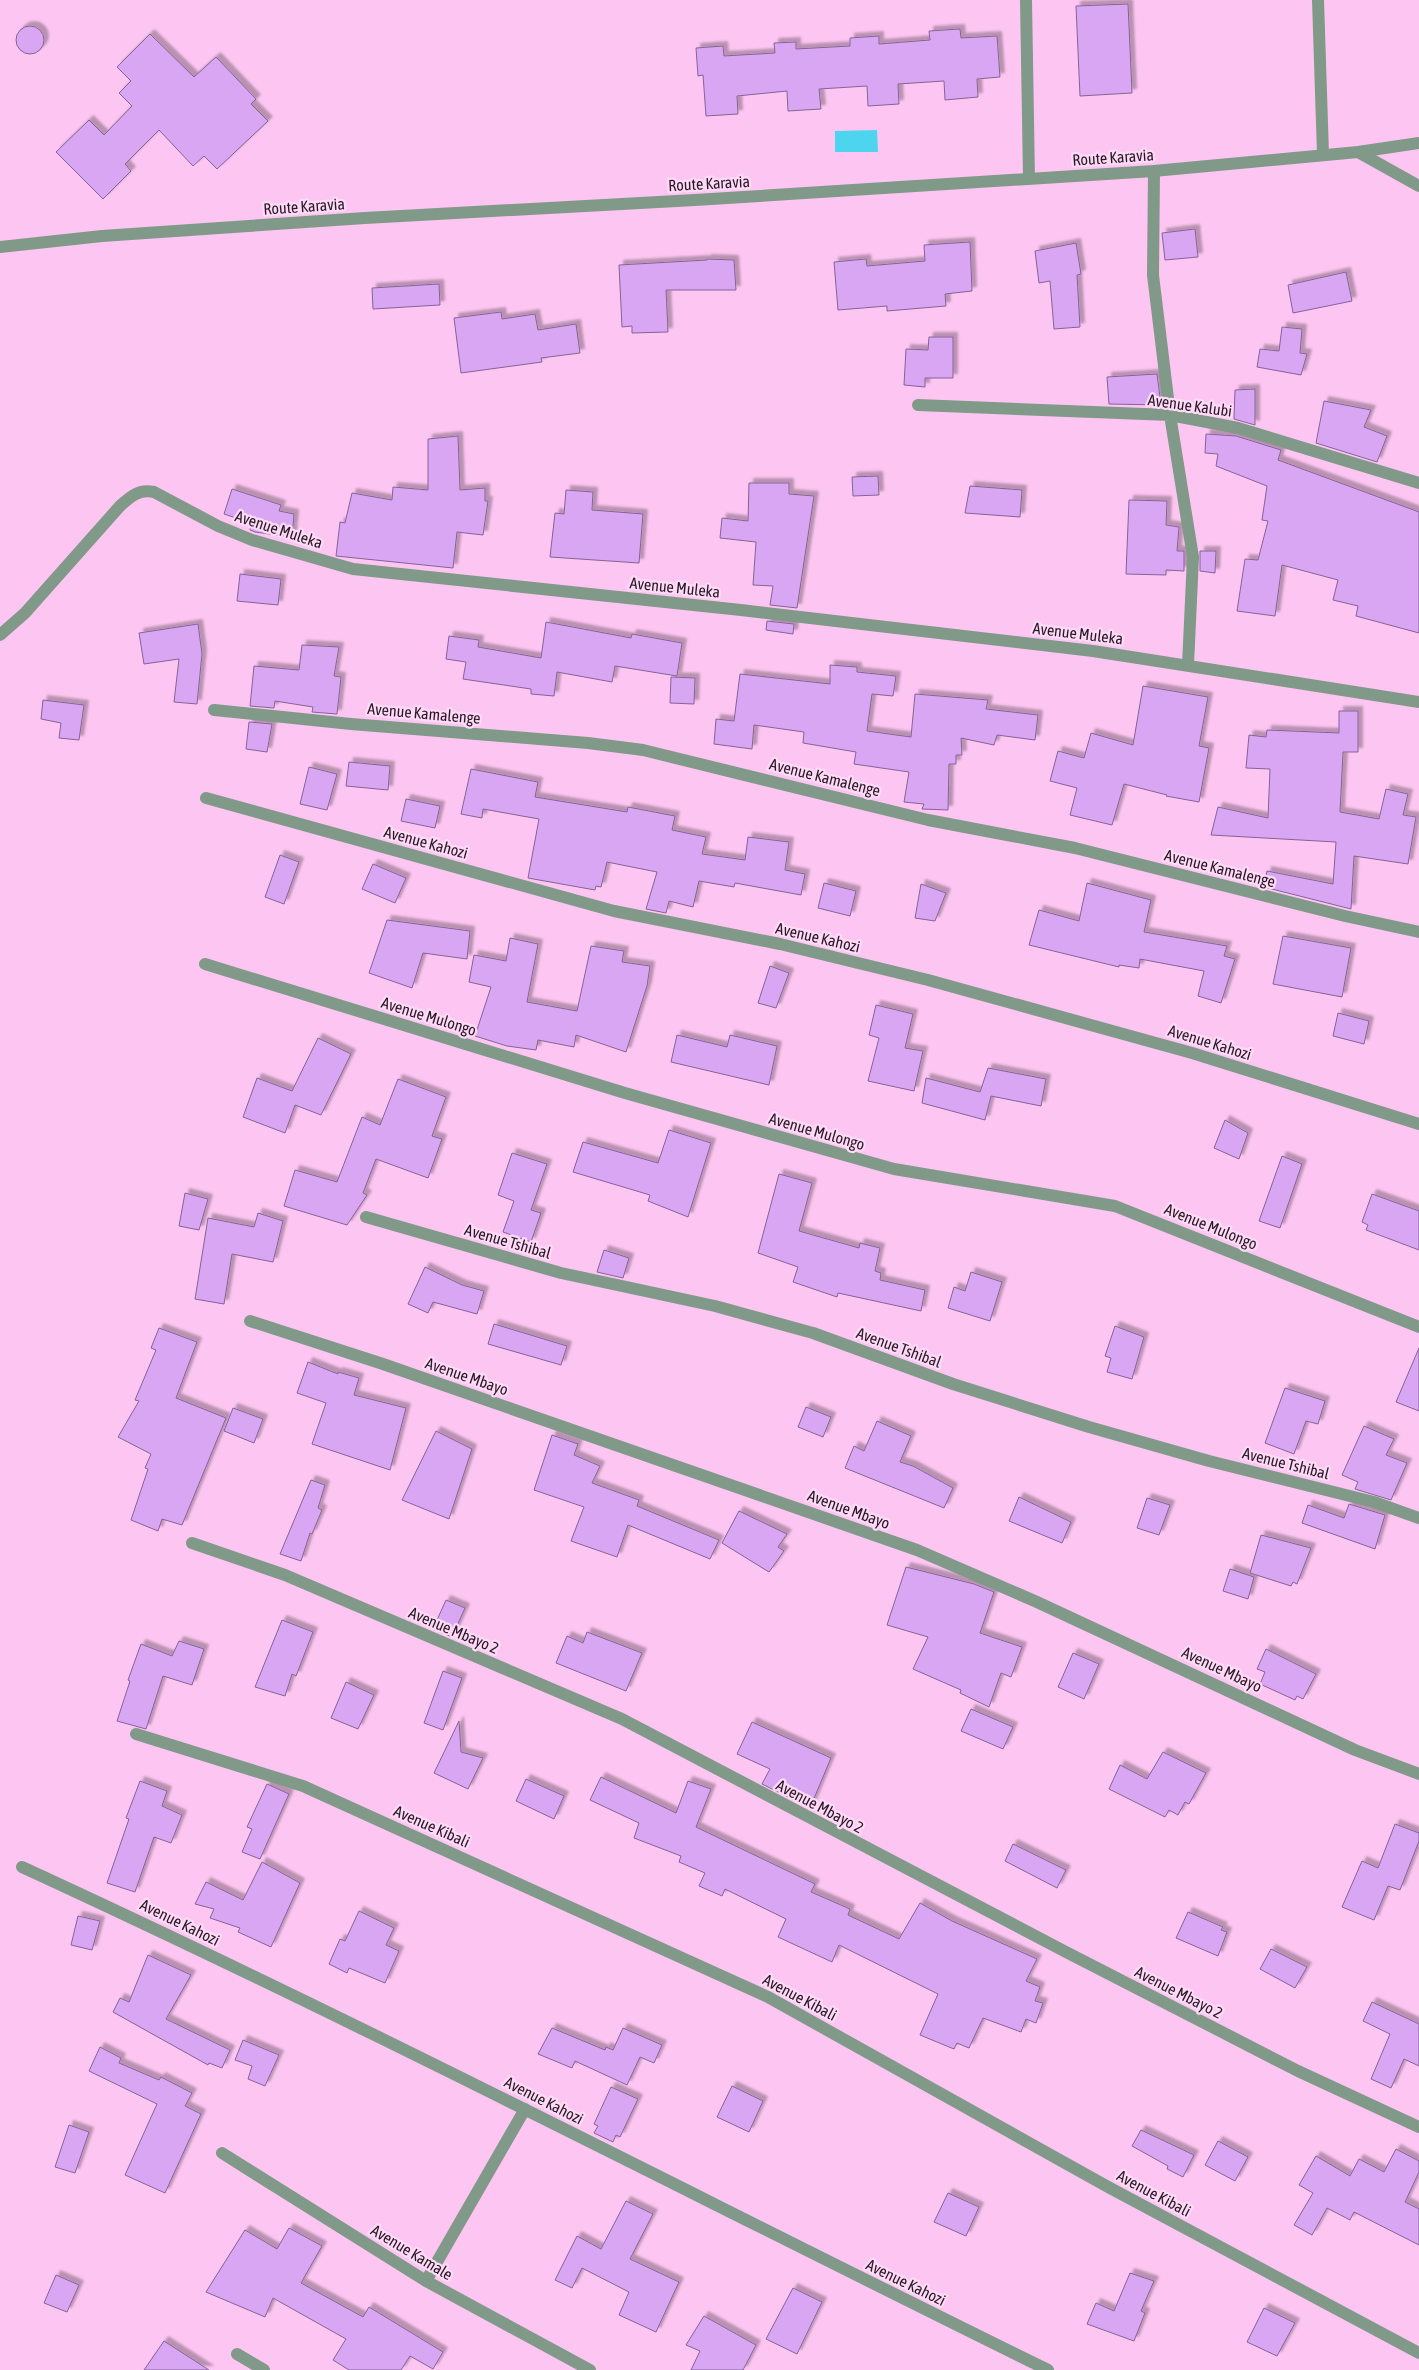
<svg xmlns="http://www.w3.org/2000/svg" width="1419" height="2370" viewBox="0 0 1419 2370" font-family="'Asap Condensed',sans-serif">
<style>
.water{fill:#4dd5f0}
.building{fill:#d9a6f4;stroke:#846395;filter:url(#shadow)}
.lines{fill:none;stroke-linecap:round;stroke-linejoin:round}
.minor{stroke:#819988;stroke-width:12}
.tertiary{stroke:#819988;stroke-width:12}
.labels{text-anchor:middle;stroke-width:4.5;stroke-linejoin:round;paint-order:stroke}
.street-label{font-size:16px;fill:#2b1727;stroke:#fddbf6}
</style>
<defs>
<filter id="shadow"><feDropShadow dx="4.5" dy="-4.5" stdDeviation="1" flood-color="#0004"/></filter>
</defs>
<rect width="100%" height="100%" fill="#fdc6f2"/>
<!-- water -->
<path class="water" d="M 877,130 L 878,152 L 835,152 L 835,131 Z"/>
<!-- building -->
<path class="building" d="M 1128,4 L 1132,93 L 1080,96 L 1076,6 Z
M16 40a14 14 0 1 1 28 0a14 14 0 1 1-28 0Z
M 960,29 L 961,38 L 997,36 L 1000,77 L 977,79 L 978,97 L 945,100 L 944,81 L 898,84 L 899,104 L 868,106 L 867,86 L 819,89 L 821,109 L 788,111 L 787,91 L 737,96 L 738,114 L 706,116 L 703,75 L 698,76 L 696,48 L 723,46 L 724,56 L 775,53 L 774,43 L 796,42 L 796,49 L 850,46 L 850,38 L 879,36 L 879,44 L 930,40 L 929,31 Z
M 150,34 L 194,77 L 216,57 L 256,99 L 251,104 L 268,121 L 217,169 L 204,156 L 193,166 L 159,130 L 125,164 L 131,171 L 103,199 L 56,152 L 89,120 L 104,135 L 132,106 L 119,93 L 131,81 L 117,67 Z
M 1195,229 L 1198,257 L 1165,260 L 1162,233 Z
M 970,242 L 972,291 L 945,294 L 946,306 L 887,311 L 887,306 L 838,310 L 834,262 L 866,259 L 867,266 L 925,261 L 924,245 Z
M 1076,243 L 1081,274 L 1077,275 L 1080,327 L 1054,329 L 1050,281 L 1039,283 L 1035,251 Z
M 707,259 L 734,260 L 736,290 L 666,290 L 668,332 L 632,333 L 632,326 L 622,327 L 619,265 L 707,260 Z
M 1346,272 L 1352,301 L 1293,313 L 1288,285 Z
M 439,284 L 440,305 L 373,309 L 372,288 Z
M 501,312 L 502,319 L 535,314 L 538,330 L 576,324 L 580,353 L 541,358 L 542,362 L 461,373 L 454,318 Z
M 1282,327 L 1302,329 L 1300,353 L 1307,354 L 1301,375 L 1257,367 L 1260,349 L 1279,351 Z
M 929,337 L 953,337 L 953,378 L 925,378 L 925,387 L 904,385 L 906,349 L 928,350 Z
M 1157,374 L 1161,405 L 1109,404 L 1107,377 Z
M 1255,389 L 1255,425 L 1234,419 L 1235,390 Z
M 1324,401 L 1371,410 L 1364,427 L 1387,436 L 1377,462 L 1316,443 Z
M 1206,434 L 1236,436 L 1281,450 L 1278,460 L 1419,512 L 1419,633 L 1356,616 L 1358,606 L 1333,600 L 1338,580 L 1282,565 L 1275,616 L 1237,611 L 1245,559 L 1258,560 L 1268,521 L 1262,520 L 1267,486 L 1216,466 L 1218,454 L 1205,453 Z
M 458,436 L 460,490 L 485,488 L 485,501 L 488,501 L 483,535 L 457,532 L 453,568 L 336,556 L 340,522 L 345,523 L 352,493 L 392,500 L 393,487 L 428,490 L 428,439 Z
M 878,476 L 879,495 L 853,496 L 852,477 Z
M 749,483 L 789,483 L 789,494 L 814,496 L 797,608 L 770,605 L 773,586 L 753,585 L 756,542 L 720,538 L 722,518 L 748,521 Z
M 970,486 L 1022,490 L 1020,517 L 965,513 Z
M 232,489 L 281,505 L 279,511 L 294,514 L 292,537 L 255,532 L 250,530 L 251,523 L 224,514 Z
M 566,490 L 593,492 L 592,510 L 643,514 L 639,563 L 550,557 L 555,513 L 564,514 Z
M 1129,500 L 1167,501 L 1166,525 L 1179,527 L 1177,551 L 1184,551 L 1184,571 L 1166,570 L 1166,575 L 1126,574 Z
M 1200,551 L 1216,551 L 1215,573 L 1200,571 Z
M 240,574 L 281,579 L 278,605 L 237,601 Z
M 767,621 L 794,624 L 793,634 L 766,630 Z
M 546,622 L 631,638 L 632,634 L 682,643 L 677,676 L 615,666 L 612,682 L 557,672 L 554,696 L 531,694 L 531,689 L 463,679 L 466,662 L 446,659 L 449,636 L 479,640 L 478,647 L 541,658 Z
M 198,624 L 202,654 L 197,704 L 174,702 L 179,659 L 144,664 L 139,633 Z
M 302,645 L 339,647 L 334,676 L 341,677 L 337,714 L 312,712 L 313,707 L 275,701 L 274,708 L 250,706 L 254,666 L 299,670 Z
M 830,665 L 857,667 L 857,672 L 896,676 L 893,696 L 872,694 L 867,731 L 911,737 L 915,694 L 988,700 L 986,709 L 1038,715 L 1035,740 L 997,735 L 994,745 L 961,738 L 962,755 L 956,755 L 956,764 L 949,764 L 948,810 L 922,809 L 924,804 L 904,802 L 909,772 L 854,764 L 856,752 L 803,743 L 804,732 L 754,725 L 752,749 L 714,744 L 716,719 L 734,721 L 740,674 L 830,684 Z
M 671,677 L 695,678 L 694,704 L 670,703 Z
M 1143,686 L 1208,697 L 1199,746 L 1209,748 L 1199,802 L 1166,796 L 1167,795 L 1124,784 L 1112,825 L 1070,815 L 1077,788 L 1050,781 L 1058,751 L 1084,758 L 1091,733 L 1133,745 Z
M 43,700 L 84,705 L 79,740 L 59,738 L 61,723 L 41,719 Z
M 1339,711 L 1358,711 L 1358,752 L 1343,752 L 1340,812 L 1379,819 L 1386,789 L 1408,794 L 1403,815 L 1416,817 L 1408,864 L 1354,856 L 1351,909 L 1264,887 L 1267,871 L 1333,884 L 1336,842 L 1211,835 L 1218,807 L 1268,818 L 1270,769 L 1246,768 L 1249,735 L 1266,737 L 1267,730 L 1339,733 Z
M 249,722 L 272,724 L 267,752 L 246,749 Z
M 349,762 L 390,766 L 388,790 L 346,786 Z
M 309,767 L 337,774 L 327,810 L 300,804 Z
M 471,769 L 538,782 L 535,797 L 627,812 L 628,807 L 675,816 L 672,830 L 706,837 L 702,854 L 745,860 L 748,837 L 789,842 L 785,870 L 805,874 L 801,895 L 735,883 L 734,887 L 699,881 L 693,907 L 669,901 L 666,913 L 646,909 L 657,872 L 607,862 L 601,887 L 596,886 L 595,890 L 528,878 L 539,819 L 483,809 L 482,818 L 461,814 Z
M 406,799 L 440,806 L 435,828 L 401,821 Z
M 280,855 L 299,862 L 284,904 L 265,897 Z
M 373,864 L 406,878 L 395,903 L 362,889 Z
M 824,883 L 856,891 L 850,916 L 818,908 Z
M 1087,883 L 1151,900 L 1144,932 L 1227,946 L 1224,956 L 1235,959 L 1221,1003 L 1198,996 L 1204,971 L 1140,959 L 1139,968 L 1119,965 L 1119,967 L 1029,945 L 1039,910 L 1079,921 Z
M 921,884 L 946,893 L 935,921 L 915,918 Z
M 387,920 L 470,931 L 467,959 L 423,953 L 412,988 L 369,973 Z
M 1283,936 L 1351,948 L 1342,997 L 1273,984 Z
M 510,938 L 538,944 L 527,1002 L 577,1011 L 591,946 L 624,951 L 622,962 L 650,966 L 647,986 L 626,1052 L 576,1035 L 574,1047 L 538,1040 L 536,1050 L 507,1046 L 475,1036 L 491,987 L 469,982 L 474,955 L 506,961 Z
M 770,966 L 789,973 L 776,1008 L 758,1003 Z
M 876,1005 L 913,1014 L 905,1048 L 923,1051 L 914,1091 L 868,1081 L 879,1038 L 869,1035 Z
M 1338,1013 L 1369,1021 L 1364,1044 L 1333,1036 Z
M 677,1035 L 727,1047 L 730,1035 L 777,1046 L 769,1085 L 671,1062 Z
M 318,1038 L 351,1054 L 321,1115 L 295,1105 L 285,1133 L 243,1117 L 257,1078 L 292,1091 Z
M 988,1068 L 1046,1079 L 1041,1106 L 991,1096 L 985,1120 L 922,1103 L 926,1078 L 980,1092 Z
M 398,1079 L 446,1097 L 432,1136 L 442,1139 L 428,1178 L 376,1159 L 363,1193 L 367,1195 L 347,1225 L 284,1206 L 295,1170 L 337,1182 L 362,1117 L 380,1125 Z
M 1225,1120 L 1248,1133 L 1239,1159 L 1214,1148 Z
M 669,1130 L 711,1143 L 688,1217 L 648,1201 L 650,1195 L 573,1172 L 583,1142 L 658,1163 Z
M 512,1153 L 547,1164 L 531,1210 L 541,1213 L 531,1242 L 503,1232 L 514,1201 L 498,1195 Z
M 1282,1156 L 1302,1164 L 1280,1228 L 1259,1221 Z
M 779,1174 L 812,1183 L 799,1231 L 859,1248 L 860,1243 L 880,1248 L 875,1271 L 881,1273 L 880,1280 L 925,1290 L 921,1311 L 838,1293 L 837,1297 L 793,1282 L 798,1267 L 758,1253 Z
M 185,1193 L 208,1199 L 199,1230 L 179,1226 Z
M 1372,1194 L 1419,1211 L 1419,1250 L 1366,1230 L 1368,1225 L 1362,1222 Z
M 258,1213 L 283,1221 L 273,1262 L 232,1254 L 224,1304 L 195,1299 L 208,1218 L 254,1227 Z
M 604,1250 L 629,1258 L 623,1278 L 597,1272 Z
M 425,1267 L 462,1285 L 484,1291 L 477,1314 L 433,1302 L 428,1313 L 408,1304 Z
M 971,1272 L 1002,1282 L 990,1321 L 948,1308 L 954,1287 L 965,1291 Z
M 494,1324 L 567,1346 L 561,1365 L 488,1344 Z
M 1115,1326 L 1144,1337 L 1132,1379 L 1107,1372 L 1111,1358 L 1105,1356 Z
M 159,1328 L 197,1342 L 176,1398 L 226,1418 L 182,1525 L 162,1519 L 158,1531 L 131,1520 L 148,1469 L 145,1468 L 151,1454 L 118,1437 L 139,1401 L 135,1400 L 156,1350 L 151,1348 Z
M 1419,1348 L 1419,1411 L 1396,1402 Z
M 308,1362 L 338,1374 L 338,1372 L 359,1378 L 354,1395 L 406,1408 L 390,1470 L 312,1444 L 326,1403 L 297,1393 Z
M 1285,1388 L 1325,1401 L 1318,1424 L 1306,1421 L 1294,1454 L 1265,1443 Z
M 806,1407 L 831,1417 L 823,1437 L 798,1427 Z
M 233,1408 L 263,1419 L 254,1443 L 224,1431 Z
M 877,1421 L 911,1436 L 900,1462 L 913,1466 L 953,1488 L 944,1508 L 845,1468 L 854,1446 L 864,1451 Z
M 1364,1426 L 1394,1439 L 1386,1455 L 1407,1463 L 1391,1500 L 1355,1489 L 1358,1482 L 1342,1475 Z
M 436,1431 L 472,1449 L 449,1519 L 402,1500 Z
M 552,1435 L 578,1444 L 574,1455 L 600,1466 L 592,1483 L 639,1500 L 637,1506 L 719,1540 L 710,1559 L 628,1525 L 617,1557 L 571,1541 L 584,1507 L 534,1490 Z
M 311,1480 L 325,1485 L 318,1508 L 322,1510 L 312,1534 L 310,1533 L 301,1561 L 280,1554 Z
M 1019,1497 L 1071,1522 L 1062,1543 L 1009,1521 Z
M 1147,1498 L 1170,1505 L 1159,1535 L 1137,1528 Z
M 1349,1504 L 1385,1515 L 1375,1549 L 1302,1523 L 1308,1505 L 1344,1518 Z
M 739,1511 L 787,1534 L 778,1547 L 784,1551 L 769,1572 L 722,1543 Z
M 1261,1535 L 1311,1548 L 1297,1584 L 1293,1582 L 1291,1586 L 1250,1573 Z
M 906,1567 L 974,1584 L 994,1592 L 980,1633 L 1022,1647 L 1011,1677 L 1001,1673 L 989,1707 L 960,1693 L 961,1690 L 913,1669 L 928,1637 L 887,1625 Z
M 1230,1569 L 1254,1577 L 1248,1599 L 1223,1591 Z
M 446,1600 L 465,1608 L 452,1637 L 433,1629 Z
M 282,1620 L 313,1632 L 296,1676 L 292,1674 L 285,1696 L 255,1687 Z
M 587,1632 L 642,1653 L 626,1691 L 556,1663 L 567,1636 L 583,1643 Z
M 179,1641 L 204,1649 L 192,1685 L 163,1676 L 146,1729 L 117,1721 L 130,1681 L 128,1680 L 141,1644 L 172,1656 Z
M 1266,1649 L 1316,1674 L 1303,1699 L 1297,1696 L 1295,1700 L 1260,1684 L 1265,1672 L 1257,1669 Z
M 1073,1653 L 1099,1664 L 1084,1699 L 1058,1687 Z
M 443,1671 L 462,1678 L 443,1730 L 424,1723 Z
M 346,1682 L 374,1695 L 358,1729 L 331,1718 Z
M 971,1709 L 1013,1727 L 1003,1749 L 961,1731 Z
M 459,1721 L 461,1752 L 483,1758 L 468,1789 L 434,1773 Z
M 752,1722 L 831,1758 L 810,1808 L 762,1784 L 770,1769 L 737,1754 Z
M 1163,1752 L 1206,1773 L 1189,1804 L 1185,1802 L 1178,1815 L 1169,1810 L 1165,1817 L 1109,1789 L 1120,1765 L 1147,1779 Z
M 601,1777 L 676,1813 L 688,1781 L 711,1789 L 696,1827 L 815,1884 L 811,1892 L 850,1909 L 848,1915 L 899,1939 L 920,1903 L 952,1921 L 1037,1959 L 1026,1981 L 1040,1987 L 1035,2001 L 1043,2003 L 1036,2023 L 1026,2019 L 1021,2032 L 983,2018 L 969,2048 L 957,2043 L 954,2049 L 920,2035 L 938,1994 L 839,1945 L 832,1962 L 778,1937 L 786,1919 L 725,1889 L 722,1896 L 699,1886 L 705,1873 L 679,1862 L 681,1856 L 634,1838 L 639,1823 L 590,1800 Z
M 526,1779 L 564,1796 L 554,1819 L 516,1801 Z
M 140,1781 L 167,1791 L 162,1806 L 182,1815 L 171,1843 L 154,1837 L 135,1892 L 107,1883 L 129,1819 L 126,1818 Z
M 267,1784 L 289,1794 L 260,1859 L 242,1852 L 252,1829 L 247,1827 Z
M 1395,1824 L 1419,1833 L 1419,1841 L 1400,1890 L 1388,1886 L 1374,1920 L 1342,1907 L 1362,1861 L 1378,1868 Z
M 1013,1844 L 1066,1870 L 1057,1888 L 1005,1861 Z
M 262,1862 L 300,1883 L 271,1947 L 238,1932 L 240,1928 L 210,1918 L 214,1909 L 195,1904 L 206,1882 L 243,1900 Z
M 359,1911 L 394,1928 L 386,1945 L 399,1951 L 385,1983 L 349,1968 L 347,1973 L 329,1964 L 340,1939 L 345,1941 Z
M 1188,1912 L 1223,1927 L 1221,1930 L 1227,1932 L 1218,1956 L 1176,1938 Z
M 78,1916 L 100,1921 L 92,1950 L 71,1945 Z
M 1271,1949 L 1307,1967 L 1295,1988 L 1260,1969 Z
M 148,1955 L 191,1975 L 166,2019 L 230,2050 L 222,2068 L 209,2063 L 208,2065 L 113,2012 L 120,1998 L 129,2002 Z
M 1372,2002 L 1419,2024 L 1419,2066 L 1404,2059 L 1391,2088 L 1371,2079 L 1390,2034 L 1363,2021 Z
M 552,2028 L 605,2050 L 606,2047 L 613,2050 L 623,2028 L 662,2045 L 654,2063 L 640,2057 L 627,2085 L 575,2061 L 572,2068 L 538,2054 Z
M 243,2040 L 279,2055 L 265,2086 L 248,2079 L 252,2066 L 235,2060 Z
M 100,2047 L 121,2058 L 119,2063 L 159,2080 L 161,2077 L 192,2093 L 185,2106 L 201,2114 L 165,2193 L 125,2175 L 157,2104 L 89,2071 Z
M 732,2086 L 763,2101 L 749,2132 L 717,2117 Z
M 611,2087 L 638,2099 L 620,2137 L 616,2135 L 613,2142 L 594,2133 L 598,2126 L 594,2124 Z
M 69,2125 L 89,2132 L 75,2173 L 55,2167 Z
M 1141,2130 L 1194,2155 L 1183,2177 L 1167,2169 L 1168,2166 L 1132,2146 Z
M 1218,2141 L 1248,2157 L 1235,2181 L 1205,2165 Z
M 1396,2149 L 1419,2161 L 1419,2172 L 1405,2202 L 1419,2209 L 1419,2245 L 1354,2212 L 1350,2220 L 1327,2208 L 1312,2235 L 1294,2225 L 1313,2193 L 1299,2185 L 1316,2156 L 1350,2176 L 1359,2159 L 1384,2172 Z
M 948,2193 L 979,2207 L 966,2236 L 934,2222 Z
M 626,2201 L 653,2214 L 630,2259 L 679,2282 L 656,2332 L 619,2315 L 629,2292 L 582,2268 L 572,2288 L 555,2280 L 577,2236 L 601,2249 Z
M 289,2228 L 322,2246 L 301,2283 L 363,2317 L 369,2307 L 443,2352 L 433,2369 L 410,2356 L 401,2370 L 349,2370 L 333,2360 L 346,2339 L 273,2298 L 265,2317 L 206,2292 L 245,2230 L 277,2249 Z
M 1130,2273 L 1154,2281 L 1141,2311 L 1145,2313 L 1134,2341 L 1087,2324 L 1096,2303 L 1114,2311 Z
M 56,2275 L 79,2285 L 67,2312 L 44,2303 Z
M 793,2288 L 822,2302 L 797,2354 L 766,2339 Z
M 1264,2308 L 1295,2323 L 1277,2356 L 1247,2342 Z
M 704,2316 L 756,2345 L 743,2370 L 691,2370 L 700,2351 L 686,2345 Z
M 164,2341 L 209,2370 L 144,2370 Z"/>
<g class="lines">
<!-- minor -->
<path class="minor" d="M 1026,0 L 1029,178
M 1318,0 L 1323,154
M 1358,152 L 1419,186
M 1154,171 L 1153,275 L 1170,415 L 1193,557 L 1188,665
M 918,405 L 1170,415 L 1238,428 L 1419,483
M 0,635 L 25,613 L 120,506 C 131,496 139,489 154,492 L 218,526 L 252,540 L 353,569 L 741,610 L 1093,651 L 1419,702
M 214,710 L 351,724 L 588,743 L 643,750 L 928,820 L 1075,848 L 1345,916 L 1419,932
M 206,798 L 614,911 L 780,944 L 928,980 L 1192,1053 L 1419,1124
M 205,964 L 625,1093 L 894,1169 L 1115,1206 L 1419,1327
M 366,1217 L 561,1273 L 715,1306 L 813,1333 L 953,1384 L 1089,1427 L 1209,1461 L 1374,1502 L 1419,1518
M 250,1321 L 383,1364 L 917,1550 L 1037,1602 L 1355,1750 L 1419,1774
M 192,1543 L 285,1575 L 622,1719 L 1066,1952 L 1298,2071 L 1419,2127
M 136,1734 L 303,1786 L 768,1997 L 1110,2188 L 1419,2353
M 22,1867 C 368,2026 706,2202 1048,2370
M 222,2153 L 426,2281 L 590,2370
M 426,2281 L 525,2109
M 237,2354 L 264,2370"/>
<!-- tertiary -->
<path class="tertiary" d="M 0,247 L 102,236 L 365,218 L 695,200 L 1154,171 L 1358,152 L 1419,143"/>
</g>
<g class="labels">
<!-- street labels -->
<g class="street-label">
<text transform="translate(1113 157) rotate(-4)" y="6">Route Karavia</text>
<text transform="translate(709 183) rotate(-3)" y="6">Route Karavia</text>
<text transform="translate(304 206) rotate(-4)" y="6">Route Karavia</text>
<text transform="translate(1190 405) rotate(8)" y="6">Avenue Kalubi</text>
<text transform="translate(279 529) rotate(18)" y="6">Avenue Muleka</text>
<text transform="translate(675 587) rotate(6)" y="6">Avenue Muleka</text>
<text transform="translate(1078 633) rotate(7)" y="6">Avenue Muleka</text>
<text transform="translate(424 713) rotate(5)" y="6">Avenue Kamalenge</text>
<text transform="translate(825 777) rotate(14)" y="6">Avenue Kamalenge</text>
<text transform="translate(426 842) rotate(15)" y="6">Avenue Kahozi</text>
<text transform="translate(1220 868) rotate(14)" y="6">Avenue Kamalenge</text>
<text transform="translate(818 937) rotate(13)" y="6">Avenue Kahozi</text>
<text transform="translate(429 1016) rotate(17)" y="6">Avenue Mulongo</text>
<text transform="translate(1210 1042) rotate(17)" y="6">Avenue Kahozi</text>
<text transform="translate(817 1131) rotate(16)" y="6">Avenue Mulongo</text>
<text transform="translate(1211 1226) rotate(22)" y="6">Avenue Mulongo</text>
<text transform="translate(508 1241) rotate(16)" y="6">Avenue Tshibal</text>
<text transform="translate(899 1347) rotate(20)" y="6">Avenue Tshibal</text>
<text transform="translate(467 1376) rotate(19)" y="6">Avenue Mbayo</text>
<text transform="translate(1286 1463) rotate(14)" y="6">Avenue Tshibal</text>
<text transform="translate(849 1509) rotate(20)" y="6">Avenue Mbayo</text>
<text transform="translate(454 1630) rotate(23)" y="6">Avenue Mbayo 2</text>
<text transform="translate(1222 1669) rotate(25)" y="6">Avenue Mbayo</text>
<text transform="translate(820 1806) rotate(28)" y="6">Avenue Mbayo 2</text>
<text transform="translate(432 1826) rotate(24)" y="6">Avenue Kibali</text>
<text transform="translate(180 1922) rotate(26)" y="6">Avenue Kahozi</text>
<text transform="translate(1179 1992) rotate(27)" y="6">Avenue Mbayo 2</text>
<text transform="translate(800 1997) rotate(28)" y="6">Avenue Kibali</text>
<text transform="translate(544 2100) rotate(27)" y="6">Avenue Kahozi</text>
<text transform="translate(1154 2193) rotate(28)" y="6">Avenue Kibali</text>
<text transform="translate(412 2252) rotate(31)" y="6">Avenue Kamale</text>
<text transform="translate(906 2282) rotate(26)" y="6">Avenue Kahozi</text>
</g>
</g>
</svg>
